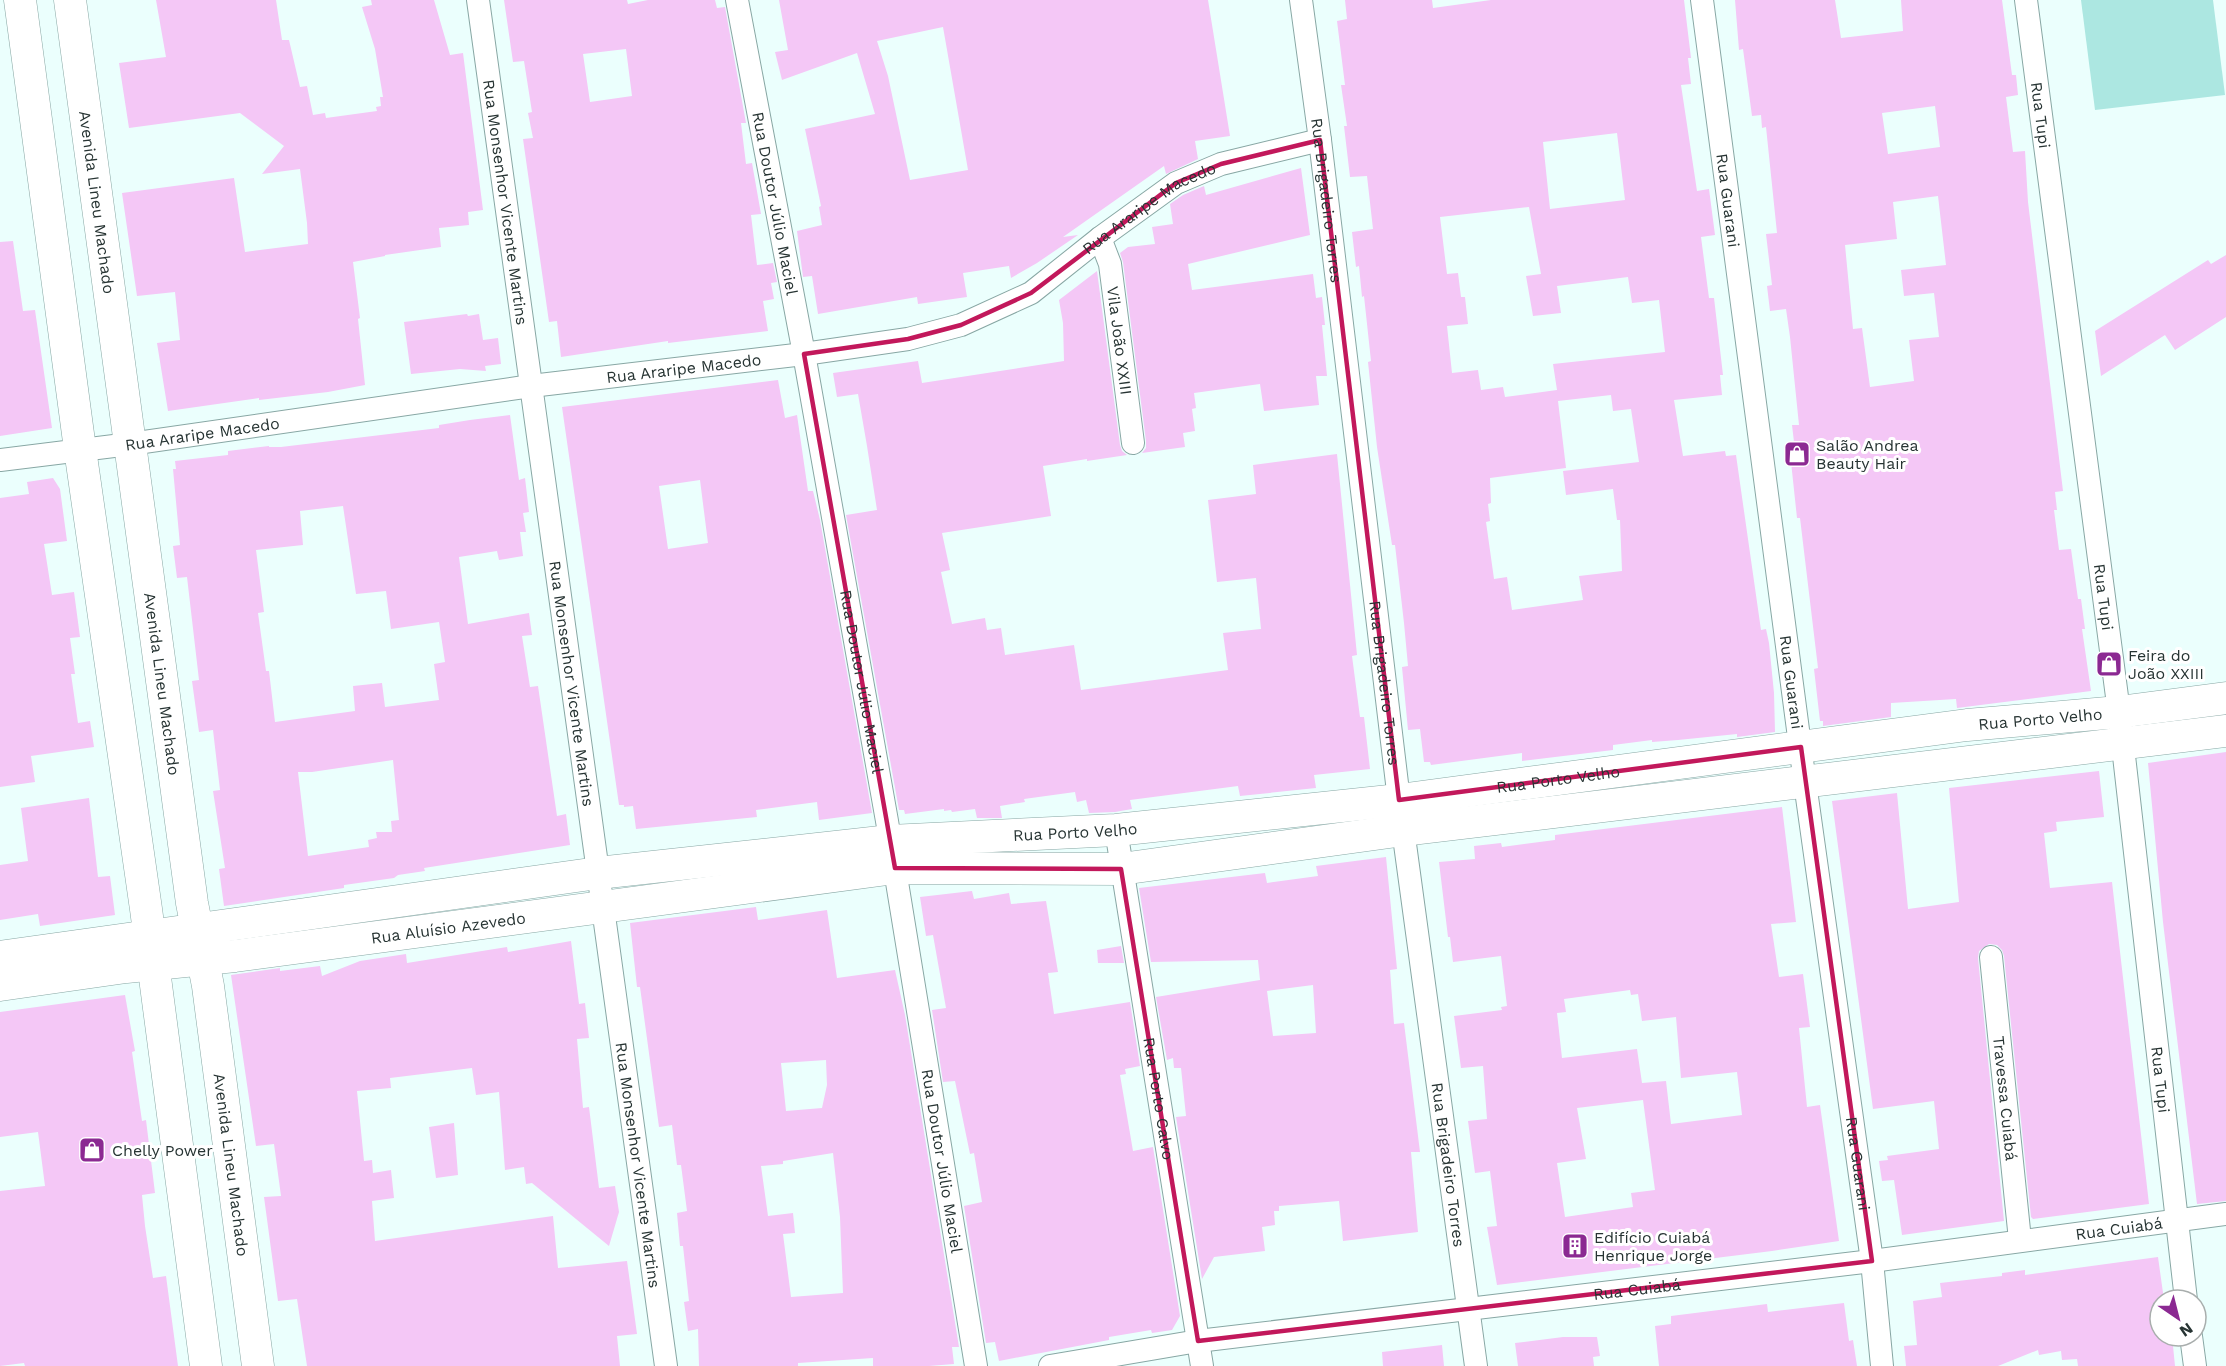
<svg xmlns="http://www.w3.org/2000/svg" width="2226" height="1366" viewBox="0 0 2226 1366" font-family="'Work Sans',sans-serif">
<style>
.grass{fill:#ace7e1}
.building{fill:#f4c7f6;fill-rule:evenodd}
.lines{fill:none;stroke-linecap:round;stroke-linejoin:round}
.street-casing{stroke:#88a7a4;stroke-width:24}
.secondary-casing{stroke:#88a7a4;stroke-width:33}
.street{stroke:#fff;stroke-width:22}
.secondary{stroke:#fff;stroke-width:32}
.marked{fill:none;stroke:#c2185b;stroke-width:4.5;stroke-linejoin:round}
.labels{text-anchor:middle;stroke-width:6;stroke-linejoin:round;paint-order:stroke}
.street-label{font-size:16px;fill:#273433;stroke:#fff}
.poi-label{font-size:16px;fill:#273433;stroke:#fff;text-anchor:start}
</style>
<rect width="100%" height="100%" fill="#ebfffd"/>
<!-- grass -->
<path class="grass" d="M 2081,0 L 2213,0 L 2225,95 L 2095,110 Z"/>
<!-- building -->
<path class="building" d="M 156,0 L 276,0 L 282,40 L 289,40 L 300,87 L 307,86 L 313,115 L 325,113 L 326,118 L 377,111 L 376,107 L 381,106 L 380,97 L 383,97 L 375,49 L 362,7 L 372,5 L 371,0 L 434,0 L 450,55 L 463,53 L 483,210 L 468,212 L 469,225 L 439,228 L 441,247 L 385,255 L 385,256 L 353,262 L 360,318 L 358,319 L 365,385 L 328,392 L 259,400 L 259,398 L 168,411 L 157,343 L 180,340 L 175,292 L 137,296 L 122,193 L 234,178 L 245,252 L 308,244 L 307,223 L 300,169 L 262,174 L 284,146 L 240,113 L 129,128 L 119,63 L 166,57 Z
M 504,0 L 627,0 L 628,4 L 648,0 L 715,0 L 717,8 L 725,7 L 746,123 L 741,123 L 746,164 L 752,163 L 761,214 L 751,215 L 757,265 L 773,263 L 777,282 L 771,283 L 774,299 L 763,301 L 768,331 L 668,343 L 668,341 L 561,357 L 557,321 L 549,322 L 523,139 L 533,138 L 528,113 L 532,112 L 524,61 L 513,62 ZM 626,49 L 632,96 L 590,102 L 583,54 Z
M 779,0 L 1208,0 L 1230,136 L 1195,141 L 1198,159 L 1166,174 L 1164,166 L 1063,237 L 1078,235 L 1037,263 L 1011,278 L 1009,266 L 963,273 L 967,297 L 918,304 L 917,297 L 818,314 L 812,276 L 803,277 L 797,231 L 822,225 L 819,207 L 821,206 L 805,129 L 875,114 L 857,53 L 782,80 L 775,52 L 788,50 ZM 943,27 L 968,170 L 910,180 L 888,76 L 877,41 Z
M 1345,0 L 1432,0 L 1433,8 L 1491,0 L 1684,0 L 1691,58 L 1688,58 L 1691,84 L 1681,85 L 1697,191 L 1709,189 L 1715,235 L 1701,237 L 1709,298 L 1714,298 L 1723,375 L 1720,375 L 1722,395 L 1674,400 L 1683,456 L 1725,451 L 1726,456 L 1736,455 L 1761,630 L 1766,629 L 1769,643 L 1774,693 L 1775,732 L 1737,737 L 1737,734 L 1678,740 L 1652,742 L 1652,740 L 1613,745 L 1613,750 L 1522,761 L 1522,753 L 1431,765 L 1430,762 L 1424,762 L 1420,729 L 1408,730 L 1402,667 L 1408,666 L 1404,623 L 1395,545 L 1392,545 L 1377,447 L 1368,362 L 1371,361 L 1364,296 L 1362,297 L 1359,266 L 1356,267 L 1352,232 L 1373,229 L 1367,176 L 1350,177 L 1344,126 L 1347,126 L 1341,85 L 1345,85 L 1337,21 L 1347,19 ZM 1617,133 L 1625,200 L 1550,209 L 1543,142 ZM 1529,207 L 1541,274 L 1526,276 L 1533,316 L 1561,313 L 1557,286 L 1628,277 L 1632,303 L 1659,300 L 1665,352 L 1553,364 L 1557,390 L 1505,397 L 1503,387 L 1481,390 L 1478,370 L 1452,373 L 1447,326 L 1468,324 L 1465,297 L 1461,297 L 1458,273 L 1447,274 L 1440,217 ZM 1611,395 L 1613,411 L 1631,409 L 1639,462 L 1563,471 L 1566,495 L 1613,489 L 1617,520 L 1620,520 L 1622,571 L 1579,576 L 1583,600 L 1512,610 L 1507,577 L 1494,579 L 1486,522 L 1490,521 L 1488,504 L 1491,503 L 1490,478 L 1566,468 L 1558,401 Z
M 1735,0 L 1835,0 L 1841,38 L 1903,31 L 1901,0 L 2002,0 L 2012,75 L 2016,75 L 2018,95 L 2006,97 L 2013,152 L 2025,151 L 2028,202 L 2063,491 L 2055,492 L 2057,510 L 2054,510 L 2059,550 L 2071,549 L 2078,599 L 2081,599 L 2085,629 L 2082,629 L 2091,691 L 1957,708 L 1956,699 L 1891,703 L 1891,717 L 1823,726 L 1823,721 L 1820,721 L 1814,669 L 1818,668 L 1800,518 L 1797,518 L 1789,443 L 1794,442 L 1792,425 L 1799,425 L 1790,337 L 1786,309 L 1770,311 L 1767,286 L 1772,285 L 1766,234 L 1777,233 L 1766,127 L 1762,128 L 1761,115 L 1752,116 L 1743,49 L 1739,50 ZM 1935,106 L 1940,147 L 1888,154 L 1882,113 ZM 1938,196 L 1946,265 L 1901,270 L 1904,296 L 1934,293 L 1939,337 L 1909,340 L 1914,381 L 1870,387 L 1862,328 L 1853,329 L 1845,245 L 1897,239 L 1893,202 Z
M 1301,168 L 1310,235 L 1188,264 L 1192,290 L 1313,274 L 1316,298 L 1322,297 L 1325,325 L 1322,325 L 1327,376 L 1316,376 L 1319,405 L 1264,411 L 1260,384 L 1194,393 L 1196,408 L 1192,409 L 1195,431 L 1183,433 L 1185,447 L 1142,453 L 1146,448 L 1146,441 L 1123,262 L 1120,253 L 1128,247 L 1155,244 L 1152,227 L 1173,224 L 1170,204 L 1183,195 L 1204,186 L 1206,195 Z
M 13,241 L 23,311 L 35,310 L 52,428 L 0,436 L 0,242 Z
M 2226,255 L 2226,317 L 2175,350 L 2165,335 L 2101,376 L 2095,331 L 2208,260 L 2211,264 Z
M 1097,271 L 1120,445 L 1122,451 L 1127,455 L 1087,461 L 1087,459 L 1043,466 L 1051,516 L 942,533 L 950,570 L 941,572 L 952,624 L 985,618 L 987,630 L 1001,628 L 1005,655 L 1074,645 L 1081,690 L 1228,670 L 1223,633 L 1261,629 L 1256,578 L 1217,582 L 1208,500 L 1256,494 L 1253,465 L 1337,454 L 1357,655 L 1352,656 L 1360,717 L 1364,717 L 1370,769 L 1314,775 L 1316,788 L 1240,796 L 1238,786 L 1130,800 L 1132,809 L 1115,812 L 1089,813 L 1086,800 L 1077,802 L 1075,792 L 1024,799 L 1025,802 L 1000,806 L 1002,818 L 977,818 L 975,809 L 952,812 L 951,810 L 944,811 L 944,809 L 905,814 L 904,810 L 899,810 L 846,515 L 877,510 L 867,446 L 858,394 L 837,397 L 833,373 L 918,361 L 922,383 L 1064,361 L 1063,323 L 1059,300 Z
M 467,314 L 468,316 L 479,314 L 483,340 L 498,338 L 501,364 L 485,366 L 486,371 L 460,369 L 411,374 L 404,322 Z
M 778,380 L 785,418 L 797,415 L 808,491 L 813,491 L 820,520 L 872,813 L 819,820 L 817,802 L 756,810 L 757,817 L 636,829 L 633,806 L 624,807 L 624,805 L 619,805 L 562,407 ZM 700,480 L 708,543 L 668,549 L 659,486 Z
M 510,415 L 519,480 L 525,478 L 529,512 L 523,513 L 526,532 L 520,532 L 523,556 L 499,560 L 497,551 L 459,557 L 468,624 L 529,613 L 532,635 L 522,636 L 530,687 L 538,686 L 557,816 L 566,814 L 570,845 L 424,868 L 425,871 L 398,875 L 394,878 L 344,885 L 344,888 L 224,906 L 219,869 L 225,868 L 213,791 L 220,790 L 213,730 L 199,732 L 192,681 L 199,680 L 187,577 L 177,578 L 173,546 L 180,545 L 173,469 L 176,469 L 175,461 L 228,455 L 228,451 L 269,446 L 269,447 L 281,447 L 439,428 L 439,425 L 470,420 ZM 343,506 L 356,594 L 386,591 L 391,629 L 439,622 L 445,662 L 434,664 L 439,700 L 385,707 L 382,683 L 353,686 L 355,711 L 275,722 L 269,671 L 266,671 L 258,613 L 264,612 L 256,550 L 303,545 L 300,511 ZM 393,760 L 399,820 L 391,821 L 392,832 L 376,832 L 377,838 L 368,840 L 369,847 L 308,856 L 298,772 L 312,772 Z
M 53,478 L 60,489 L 67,541 L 44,544 L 52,595 L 74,592 L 80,637 L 70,638 L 75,674 L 71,674 L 78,723 L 90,721 L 94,747 L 31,756 L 35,782 L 0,787 L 0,498 L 29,494 L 27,482 Z
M 2226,752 L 2226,1201 L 2197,1204 L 2163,922 L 2148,763 Z
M 2099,771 L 2104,817 L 2056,822 L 2057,831 L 2044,833 L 2050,888 L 2112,882 L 2149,1204 L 2033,1219 L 2031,1217 L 2004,956 L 2002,950 L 1997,945 L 1989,944 L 1979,951 L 1978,958 L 2004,1221 L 1902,1235 L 1894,1180 L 1882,1181 L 1879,1161 L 1888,1160 L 1887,1156 L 1939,1149 L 1934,1101 L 1873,1109 L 1832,801 L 1897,793 L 1908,909 L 1959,902 L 1949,788 Z
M 89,798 L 98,877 L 110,876 L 115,915 L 40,926 L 38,914 L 0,920 L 0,865 L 28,861 L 21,808 Z
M 1782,807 L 1796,922 L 1771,924 L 1779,977 L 1803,974 L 1810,1027 L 1799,1028 L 1807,1107 L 1820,1105 L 1839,1241 L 1772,1251 L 1497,1285 L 1487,1227 L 1497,1226 L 1490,1171 L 1475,1173 L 1468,1121 L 1487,1119 L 1483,1066 L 1461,1068 L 1454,1016 L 1502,1010 L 1501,1007 L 1507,1006 L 1501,956 L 1453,962 L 1450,937 L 1448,937 L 1439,862 L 1475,859 L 1474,846 L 1501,843 L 1502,847 L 1555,840 L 1555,835 ZM 1630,990 L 1631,995 L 1638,994 L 1642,1021 L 1676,1017 L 1681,1078 L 1737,1072 L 1742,1115 L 1671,1124 L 1666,1081 L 1642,1083 L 1637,1049 L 1562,1058 L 1557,1013 L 1566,1012 L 1564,999 ZM 1643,1100 L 1655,1190 L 1631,1193 L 1633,1207 L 1565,1217 L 1557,1163 L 1586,1159 L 1577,1108 Z
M 1386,857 L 1397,969 L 1390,970 L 1394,1024 L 1404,1023 L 1420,1152 L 1411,1152 L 1418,1232 L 1343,1241 L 1339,1201 L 1279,1206 L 1279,1211 L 1274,1211 L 1275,1225 L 1262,1227 L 1265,1251 L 1214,1257 L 1202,1279 L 1176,1117 L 1186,1116 L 1181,1068 L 1174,1068 L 1173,1058 L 1167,1060 L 1156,997 L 1260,980 L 1258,960 L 1151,962 L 1139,888 L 1265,873 L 1267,883 L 1318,876 L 1316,866 ZM 1313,985 L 1316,1033 L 1273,1036 L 1267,991 Z
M 972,891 L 974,899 L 1009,893 L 1011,904 L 1046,901 L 1058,972 L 1048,973 L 1054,1014 L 1130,1002 L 1140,1066 L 1125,1069 L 1126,1074 L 1120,1075 L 1133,1151 L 1153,1147 L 1180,1316 L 1172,1330 L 1152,1333 L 1151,1330 L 1109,1337 L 1109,1340 L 999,1361 L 995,1342 L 986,1343 L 964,1206 L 982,1202 L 974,1153 L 970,1154 L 955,1081 L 943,1082 L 932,1010 L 946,1008 L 933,935 L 926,936 L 920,897 Z
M 756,907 L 758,920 L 827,910 L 837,978 L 895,970 L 905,1015 L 959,1347 L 952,1347 L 954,1364 L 929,1366 L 873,1366 L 873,1358 L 798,1363 L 798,1366 L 699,1366 L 698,1329 L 688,1331 L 684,1302 L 689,1301 L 683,1246 L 680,1246 L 677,1213 L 687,1211 L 681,1165 L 677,1165 L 672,1125 L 659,1127 L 640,987 L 637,987 L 630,923 ZM 826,1060 L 827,1085 L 822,1108 L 786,1111 L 781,1063 ZM 833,1153 L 840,1217 L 843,1293 L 791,1297 L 783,1234 L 795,1233 L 793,1213 L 768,1216 L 761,1166 L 783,1164 L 783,1161 Z
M 571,941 L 579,1004 L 585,1003 L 589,1038 L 577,1039 L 583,1108 L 589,1107 L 599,1188 L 615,1186 L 619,1212 L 609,1246 L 532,1183 L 526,1184 L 524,1167 L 505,1170 L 499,1092 L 476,1095 L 472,1068 L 390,1078 L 391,1088 L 357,1091 L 364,1161 L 372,1160 L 373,1173 L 391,1170 L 394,1198 L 372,1201 L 375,1241 L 553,1216 L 558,1268 L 627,1261 L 637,1334 L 617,1336 L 620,1366 L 307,1366 L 297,1299 L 278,1301 L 264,1197 L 281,1196 L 274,1144 L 256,1146 L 231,975 L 280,968 L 280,971 L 320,966 L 322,976 L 360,961 L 406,954 L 407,963 L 507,947 L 508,952 Z
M 1121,946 L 1124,963 L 1098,963 L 1097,950 Z
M 125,995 L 135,1051 L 132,1052 L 142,1121 L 146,1120 L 155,1193 L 142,1195 L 145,1226 L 153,1278 L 166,1276 L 178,1366 L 25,1366 L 24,1363 L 0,1366 L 0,1191 L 45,1186 L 38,1132 L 0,1137 L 0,1012 Z
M 454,1123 L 458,1175 L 436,1178 L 429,1127 Z
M 2158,1257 L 2164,1300 L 2166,1300 L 2160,1300 L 2160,1336 L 2172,1336 L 2175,1366 L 2078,1366 L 2077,1359 L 2062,1360 L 2061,1351 L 2039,1355 L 2038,1350 L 1998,1366 L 1906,1366 L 1904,1346 L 1917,1345 L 1913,1301 L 1942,1297 L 1940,1283 L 2002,1276 L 2002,1273 L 2025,1270 L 2025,1275 Z
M 1844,1303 L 1849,1341 L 1853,1340 L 1857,1366 L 1659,1366 L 1655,1326 L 1671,1324 L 1671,1316 L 1767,1304 L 1768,1312 Z
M 1563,1337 L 1597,1337 L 1600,1356 L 1593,1357 L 1594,1366 L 1518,1366 L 1515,1343 Z
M 1442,1345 L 1444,1366 L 1383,1366 L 1382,1352 Z"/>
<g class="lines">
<defs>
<g id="street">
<path id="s1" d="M 478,0 L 666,1366"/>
<path id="s2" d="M 737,0 L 804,354 L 887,821 L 976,1366"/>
<path id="s3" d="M 1301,0 L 1320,140 L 1399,800 L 1476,1366"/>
<path id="s4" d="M 1702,0 L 1805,783 L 1872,1261 L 1882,1366"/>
<path id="s5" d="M 2026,0 L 2119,712 L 2186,1300"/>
<path id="s6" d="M 1100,238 L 1110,264 L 1133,443"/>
<path id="s7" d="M 0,460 L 130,444 L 531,386 L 804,354 L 908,339 L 961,325 L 1031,293 L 1100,238 L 1176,183 L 1221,164 L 1320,140"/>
<path id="s8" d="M 1116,830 L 1202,1366"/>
<path id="s9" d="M 1991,957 L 2020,1240"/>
<path d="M 2191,1336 L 2195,1366"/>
<path id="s10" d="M 1050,1366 L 1198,1341 L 1872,1261 L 2226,1214"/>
</g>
<g id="secondary">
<path d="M 20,0 L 80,449 L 146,909 L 206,1366"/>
<path id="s11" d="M 70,0 L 192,903 L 208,986 L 258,1366"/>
<path id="s12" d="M 0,957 L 598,873 L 890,841 L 1116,830 L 1399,800 L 1967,725 L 2119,712 L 2226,698"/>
<path id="s13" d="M 0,985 L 126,967 L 235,956 L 895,868 L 1121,869 L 1404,830 L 2226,731"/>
</g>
</defs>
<!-- street casing -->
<use href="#street" class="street-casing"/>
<!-- secondary casing -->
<use href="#secondary" class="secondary-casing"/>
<!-- street -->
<use href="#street" class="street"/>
<!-- secondary -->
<use href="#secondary" class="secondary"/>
</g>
<!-- marked area -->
<path class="marked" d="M 1320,140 L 1399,800 L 1801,747 L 1872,1261 L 1198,1341 L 1121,869 L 895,868 L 804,354 L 908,339 L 961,325 L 1031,293 L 1176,183 L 1221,164 Z"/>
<!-- icons -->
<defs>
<symbol id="shop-square" viewBox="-11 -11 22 22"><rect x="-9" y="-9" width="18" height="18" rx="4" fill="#8b2992" stroke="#fff"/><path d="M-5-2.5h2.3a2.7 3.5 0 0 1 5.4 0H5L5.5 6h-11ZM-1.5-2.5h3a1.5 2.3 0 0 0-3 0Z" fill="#fff"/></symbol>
<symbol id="building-square" viewBox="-11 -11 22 22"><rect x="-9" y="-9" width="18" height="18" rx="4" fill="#8b2992" stroke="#fff"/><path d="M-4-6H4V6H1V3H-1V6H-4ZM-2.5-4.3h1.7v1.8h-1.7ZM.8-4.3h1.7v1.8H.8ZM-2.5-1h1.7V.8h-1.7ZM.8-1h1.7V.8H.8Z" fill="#fff"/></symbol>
</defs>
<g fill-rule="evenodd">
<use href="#shop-square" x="1782" y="439" width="30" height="30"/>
<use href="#shop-square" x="2094" y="649" width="30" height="30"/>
<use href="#shop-square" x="77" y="1135" width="30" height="30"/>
<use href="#building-square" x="1560" y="1231" width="30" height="30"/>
</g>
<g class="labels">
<!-- street labels -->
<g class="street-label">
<text dy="6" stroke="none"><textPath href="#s5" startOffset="116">Rua Tupi</textPath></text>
<text dy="6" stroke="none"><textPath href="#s3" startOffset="202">Rua Brigadeiro Torres</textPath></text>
<text dy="6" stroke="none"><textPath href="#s4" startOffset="202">Rua Guarani</textPath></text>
<text dy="6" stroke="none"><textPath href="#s11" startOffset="204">Avenida Lineu Machado</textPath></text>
<text dy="6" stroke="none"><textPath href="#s1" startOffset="204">Rua Monsenhor Vicente Martins</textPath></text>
<text dy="6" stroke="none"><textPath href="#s2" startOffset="207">Rua Doutor Júlio Maciel</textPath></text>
<text dy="6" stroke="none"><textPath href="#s7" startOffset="1194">Rua Araripe Macedo</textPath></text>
<text dy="6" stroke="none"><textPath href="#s6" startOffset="105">Vila João XXIII</textPath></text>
<text dy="6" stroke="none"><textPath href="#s7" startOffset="690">Rua Araripe Macedo</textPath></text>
<text dy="6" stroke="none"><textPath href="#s7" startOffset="204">Rua Araripe Macedo</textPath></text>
<text dy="6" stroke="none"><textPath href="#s5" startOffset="602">Rua Tupi</textPath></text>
<text dy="6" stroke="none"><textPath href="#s2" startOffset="693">Rua Doutor Júlio Maciel</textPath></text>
<text dy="6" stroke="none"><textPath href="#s11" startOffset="690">Avenida Lineu Machado</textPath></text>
<text dy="6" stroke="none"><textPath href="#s1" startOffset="690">Rua Monsenhor Vicente Martins</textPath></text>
<text dy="6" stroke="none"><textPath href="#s3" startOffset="688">Rua Brigadeiro Torres</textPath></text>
<text dy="6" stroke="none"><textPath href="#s4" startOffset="688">Rua Guarani</textPath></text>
<text dy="6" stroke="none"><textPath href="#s12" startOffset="2055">Rua Porto Velho</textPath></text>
<text dy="6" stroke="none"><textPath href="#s12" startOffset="1569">Rua Porto Velho</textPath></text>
<text dy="6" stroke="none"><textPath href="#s12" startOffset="1083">Rua Porto Velho</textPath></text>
<text dy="6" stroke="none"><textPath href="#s13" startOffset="452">Rua Aluísio Azevedo</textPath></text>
<text dy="6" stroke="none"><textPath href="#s5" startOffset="1088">Rua Tupi</textPath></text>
<text dy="6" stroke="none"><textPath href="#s8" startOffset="272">Rua Porto Calvo</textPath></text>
<text dy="6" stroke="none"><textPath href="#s9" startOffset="142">Travessa Cuiabá</textPath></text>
<text dy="6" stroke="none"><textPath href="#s2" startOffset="1179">Rua Doutor Júlio Maciel</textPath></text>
<text dy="6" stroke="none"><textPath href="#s11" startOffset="1176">Avenida Lineu Machado</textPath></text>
<text dy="6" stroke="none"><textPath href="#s1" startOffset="1176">Rua Monsenhor Vicente Martins</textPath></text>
<text dy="6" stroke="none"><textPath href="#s4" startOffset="1174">Rua Guarani</textPath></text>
<text dy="6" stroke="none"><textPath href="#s3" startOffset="1174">Rua Brigadeiro Torres</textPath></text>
<text dy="6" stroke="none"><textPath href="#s10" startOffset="1078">Rua Cuiabá</textPath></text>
<text dy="6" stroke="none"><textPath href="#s10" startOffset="592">Rua Cuiabá</textPath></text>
</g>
<!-- poi labels -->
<g class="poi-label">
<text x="1816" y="451">Salão Andrea<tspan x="1816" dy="18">Beauty Hair</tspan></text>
<text x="2128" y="661">Feira do<tspan x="2128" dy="18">João XXIII</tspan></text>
<text x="112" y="1156">Chelly Power</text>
<text x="1594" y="1243">Edifício Cuiabá<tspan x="1594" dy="18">Henrique Jorge</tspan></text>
</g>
</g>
<!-- north arrow -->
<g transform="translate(2178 1318) rotate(145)"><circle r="28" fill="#ffffff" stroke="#a9aead" stroke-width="1.5"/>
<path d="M0-4.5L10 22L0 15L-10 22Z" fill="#8b2992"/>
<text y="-9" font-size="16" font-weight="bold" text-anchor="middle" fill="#273433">N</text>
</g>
</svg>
